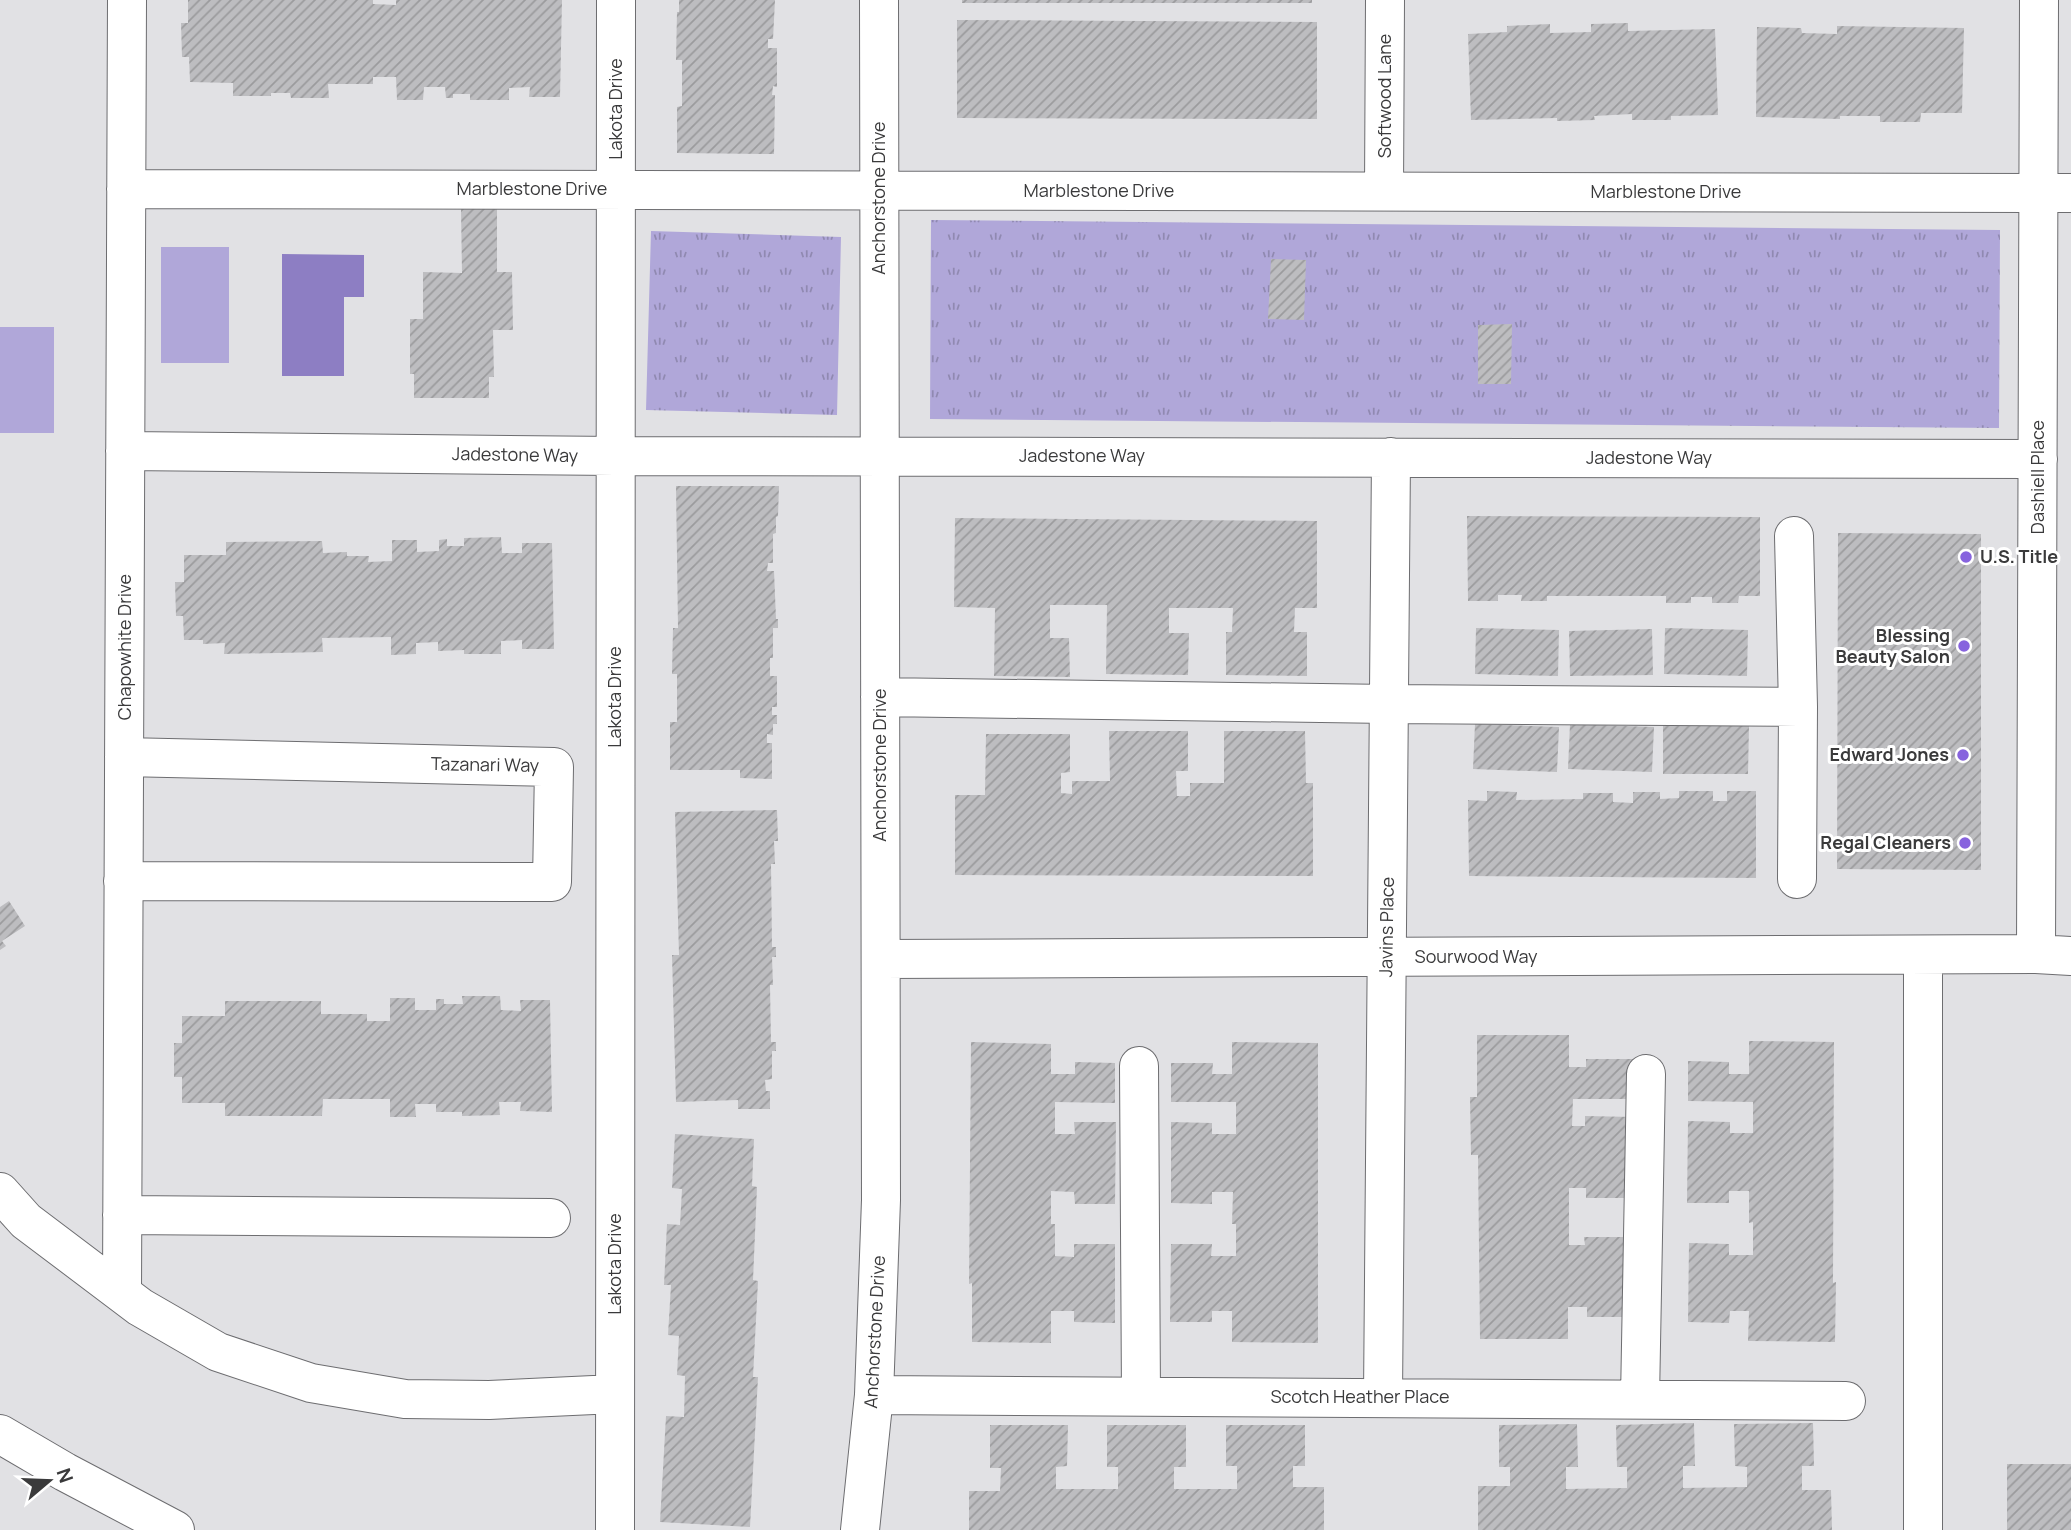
<svg xmlns="http://www.w3.org/2000/svg" width="2071" height="1530" viewBox="0 0 2071 1530" font-family="Manrope,sans-serif">
<style>
.grass{fill:url(#grass-tufts)}
.park{fill:#b0a7d9}
.water{fill:#8d7ec3}
.building{fill:url(#building-hatch)}
.lines{fill:none;stroke-linecap:round;stroke-linejoin:round}
.minor-casing{stroke:#6d6d70;stroke-width:40}
.major-casing{stroke:#6d6d70;stroke-width:40}
.minor{stroke:#fff;stroke-width:38}
.major{stroke:#fff;stroke-width:38}
.poi-dot{fill:#8763de;stroke:#fff;stroke-width:2.5}
.labels{text-anchor:middle;stroke-width:6;stroke-linejoin:round;paint-order:stroke}
.street-label{font-size:18px;fill:#3a3a3b;stroke:#fff}
.poi-label{font-size:18px;font-weight:bold;fill:#3a3a3b;stroke:#fff;text-anchor:end}
</style>
<defs>
<pattern id="grass-tufts" width="24" height="20" patternUnits="userSpaceOnUse" patternTransform="scale(1.75)"><rect width="24" height="20" fill="#b0a7d9"/><path d="M3 7l-1-3M5 7V3M7 7l1-3M15 17l-1-3M17 17v-4M19 17l1-3" fill="none" stroke="#9089b1"/></pattern>
<pattern id="building-hatch" width="6" height="6" patternUnits="userSpaceOnUse" patternTransform="scale(1.75)"><rect width="6" height="6" fill="#bdbdc0"/><path d="M-1 1l2-2M0 6l6-6M5 7l2-2" fill="none" stroke="#9b9b9d"/></pattern>
</defs>
<rect width="100%" height="100%" fill="#e1e1e4"/>
<!-- grass -->
<path class="grass" d="M 931,220 L 2000,230 L 1999,428 L 930,419 Z
M 651,231 L 841,237 L 837,415 L 646,410 Z"/>
<!-- park -->
<path class="park" d="M 161,247 L 229,247 L 229,363 L 161,363 Z
M 0,327 L 54,327 L 54,433 L 0,433 Z"/>
<!-- water -->
<path class="water" d="M 282,254 L 364,255 L 364,297 L 344,297 L 344,376 L 282,376 Z"/>
<!-- building -->
<path class="building" d="M 188,0 L 373,0 L 373,4 L 396,5 L 396,0 L 562,0 L 560,97 L 529,97 L 530,87 L 509,88 L 509,100 L 470,100 L 470,94 L 453,94 L 453,98 L 446,98 L 445,87 L 424,87 L 423,100 L 397,100 L 396,77 L 373,77 L 373,84 L 328,84 L 329,98 L 291,98 L 290,93 L 271,93 L 271,96 L 233,96 L 233,83 L 190,82 L 189,57 L 182,57 L 181,23 L 188,23 Z
M 679,0 L 775,0 L 773,39 L 768,39 L 768,48 L 777,48 L 777,87 L 773,86 L 772,95 L 775,95 L 774,154 L 677,153 L 677,107 L 682,106 L 682,60 L 676,60 L 677,12 L 679,12 Z
M 962,0 L 1312,0 L 1312,3 L 962,3 Z
M 957,20 L 1317,22 L 1317,119 L 957,118 Z
M 1628,23 L 1628,31 L 1715,29 L 1718,115 L 1671,116 L 1671,120 L 1632,120 L 1632,114 L 1594,116 L 1595,120 L 1557,121 L 1557,118 L 1471,120 L 1468,34 L 1507,32 L 1507,26 L 1550,24 L 1550,33 L 1591,32 L 1591,24 Z
M 1837,26 L 1964,28 L 1962,113 L 1921,113 L 1920,122 L 1880,122 L 1880,116 L 1840,116 L 1840,119 L 1756,117 L 1757,27 L 1801,28 L 1802,33 L 1837,34 Z
M 461,208 L 497,208 L 497,272 L 512,272 L 513,330 L 493,330 L 494,377 L 489,377 L 489,398 L 414,398 L 414,374 L 410,374 L 410,319 L 423,319 L 423,272 L 462,273 Z
M 1271,259 L 1306,260 L 1304,320 L 1268,319 Z
M 1512,324 L 1511,384 L 1478,384 L 1478,325 Z
M 676,486 L 779,486 L 778,516 L 776,517 L 776,533 L 773,534 L 773,563 L 768,563 L 767,571 L 774,571 L 776,619 L 778,619 L 778,628 L 773,628 L 773,658 L 770,658 L 770,676 L 777,676 L 777,707 L 772,707 L 772,715 L 777,715 L 777,724 L 773,724 L 773,735 L 767,734 L 767,743 L 772,743 L 772,779 L 740,778 L 740,770 L 670,770 L 670,722 L 677,722 L 677,674 L 672,674 L 673,628 L 678,628 Z
M 1467,516 L 1760,517 L 1760,596 L 1739,596 L 1738,603 L 1712,603 L 1712,597 L 1691,597 L 1691,603 L 1666,603 L 1666,596 L 1547,596 L 1547,601 L 1521,601 L 1522,595 L 1498,595 L 1498,601 L 1468,601 Z
M 955,518 L 1317,521 L 1317,608 L 1295,608 L 1294,632 L 1307,632 L 1307,676 L 1226,675 L 1226,632 L 1232,632 L 1233,608 L 1169,608 L 1169,633 L 1189,633 L 1188,675 L 1106,674 L 1107,605 L 1050,605 L 1050,638 L 1069,638 L 1070,677 L 994,676 L 995,608 L 954,607 Z
M 1838,533 L 1981,534 L 1981,870 L 1837,869 Z
M 501,537 L 502,553 L 522,553 L 522,543 L 552,543 L 554,649 L 522,649 L 522,640 L 501,641 L 501,654 L 464,654 L 464,650 L 438,651 L 438,642 L 416,643 L 416,654 L 391,655 L 391,637 L 322,638 L 323,652 L 224,654 L 225,643 L 203,644 L 203,640 L 184,640 L 183,616 L 176,616 L 175,582 L 184,582 L 184,555 L 226,555 L 226,542 L 322,541 L 323,553 L 347,552 L 347,556 L 369,556 L 368,562 L 392,561 L 392,540 L 417,540 L 417,552 L 439,551 L 439,540 L 447,539 L 447,546 L 464,546 L 464,538 Z
M 1476,628 L 1559,630 L 1558,676 L 1475,674 Z
M 1665,628 L 1748,630 L 1747,676 L 1664,674 Z
M 1652,629 L 1653,675 L 1570,676 L 1569,631 Z
M 1475,724 L 1559,727 L 1557,772 L 1473,769 Z
M 1570,724 L 1654,727 L 1652,772 L 1568,769 Z
M 1663,725 L 1749,726 L 1748,774 L 1663,774 Z
M 1109,731 L 1188,731 L 1188,771 L 1176,771 L 1177,796 L 1190,796 L 1190,783 L 1224,783 L 1224,731 L 1305,731 L 1306,783 L 1313,783 L 1313,876 L 955,875 L 955,795 L 985,795 L 986,734 L 1070,734 L 1070,772 L 1061,773 L 1061,793 L 1072,794 L 1072,781 L 1110,781 Z
M 1487,791 L 1517,792 L 1516,800 L 1583,799 L 1583,793 L 1613,793 L 1613,802 L 1633,803 L 1633,792 L 1660,792 L 1660,799 L 1679,798 L 1679,791 L 1713,791 L 1713,801 L 1727,801 L 1727,791 L 1756,791 L 1756,878 L 1469,876 L 1468,800 L 1487,801 Z
M 777,810 L 778,841 L 774,841 L 775,864 L 771,864 L 772,947 L 776,947 L 776,957 L 772,957 L 773,985 L 770,985 L 771,1042 L 776,1042 L 776,1051 L 772,1051 L 772,1079 L 765,1080 L 766,1091 L 770,1091 L 770,1109 L 738,1109 L 738,1100 L 676,1102 L 672,955 L 679,955 L 675,812 Z
M 9,901 L 25,926 L 2,941 L 6,946 L 0,950 L 0,907 Z
M 462,996 L 500,996 L 501,1010 L 521,1011 L 520,1000 L 550,1000 L 552,1112 L 520,1111 L 521,1102 L 499,1102 L 500,1115 L 462,1116 L 462,1112 L 436,1112 L 436,1104 L 415,1104 L 416,1117 L 390,1117 L 390,1099 L 323,1099 L 322,1116 L 225,1116 L 225,1103 L 182,1103 L 182,1077 L 174,1077 L 174,1043 L 182,1043 L 182,1016 L 225,1016 L 225,1001 L 321,1001 L 321,1014 L 367,1014 L 367,1021 L 390,1021 L 390,998 L 415,998 L 415,1010 L 436,1010 L 436,999 L 444,999 L 444,1004 L 463,1004 Z
M 1477,1035 L 1569,1035 L 1569,1067 L 1586,1067 L 1586,1059 L 1633,1059 L 1633,1099 L 1573,1099 L 1572,1126 L 1585,1126 L 1585,1116 L 1634,1117 L 1634,1198 L 1586,1198 L 1586,1188 L 1569,1188 L 1569,1245 L 1585,1245 L 1584,1237 L 1634,1237 L 1633,1317 L 1587,1317 L 1587,1307 L 1568,1307 L 1568,1339 L 1480,1339 L 1478,1155 L 1471,1155 L 1470,1097 L 1477,1097 Z
M 1749,1041 L 1834,1042 L 1833,1283 L 1836,1282 L 1835,1342 L 1748,1341 L 1749,1311 L 1730,1311 L 1729,1323 L 1688,1322 L 1689,1243 L 1729,1244 L 1729,1255 L 1753,1255 L 1753,1222 L 1749,1223 L 1749,1191 L 1729,1191 L 1729,1203 L 1687,1203 L 1688,1121 L 1730,1122 L 1730,1133 L 1753,1133 L 1753,1102 L 1688,1101 L 1688,1061 L 1729,1062 L 1729,1074 L 1749,1074 Z
M 971,1042 L 1051,1044 L 1051,1074 L 1075,1074 L 1075,1062 L 1115,1063 L 1115,1103 L 1055,1102 L 1055,1134 L 1075,1134 L 1074,1122 L 1116,1122 L 1115,1204 L 1075,1204 L 1074,1192 L 1051,1191 L 1051,1224 L 1055,1224 L 1055,1256 L 1074,1257 L 1074,1244 L 1115,1244 L 1115,1323 L 1074,1322 L 1074,1311 L 1051,1311 L 1051,1343 L 972,1342 L 972,1283 L 969,1284 Z
M 1232,1042 L 1318,1043 L 1318,1343 L 1232,1342 L 1232,1311 L 1212,1311 L 1212,1322 L 1170,1322 L 1171,1244 L 1212,1244 L 1211,1256 L 1236,1256 L 1236,1224 L 1232,1224 L 1233,1192 L 1212,1192 L 1212,1204 L 1171,1203 L 1171,1122 L 1212,1123 L 1212,1134 L 1236,1134 L 1236,1102 L 1171,1102 L 1171,1063 L 1213,1063 L 1212,1074 L 1232,1074 Z
M 675,1134 L 754,1139 L 752,1186 L 757,1187 L 753,1280 L 758,1281 L 753,1377 L 758,1377 L 750,1527 L 660,1522 L 666,1416 L 684,1417 L 685,1376 L 677,1375 L 679,1336 L 668,1335 L 671,1285 L 664,1285 L 667,1224 L 680,1225 L 682,1189 L 672,1188 Z
M 1694,1423 L 1695,1466 L 1683,1466 L 1683,1488 L 1747,1487 L 1747,1467 L 1735,1466 L 1734,1424 L 1813,1423 L 1814,1466 L 1802,1466 L 1802,1490 L 1831,1490 L 1832,1530 L 1478,1530 L 1478,1486 L 1510,1486 L 1510,1467 L 1499,1467 L 1499,1425 L 1577,1424 L 1578,1467 L 1566,1467 L 1566,1489 L 1627,1488 L 1627,1467 L 1617,1467 L 1616,1425 Z
M 990,1425 L 1068,1425 L 1067,1466 L 1056,1467 L 1056,1489 L 1118,1489 L 1118,1467 L 1107,1467 L 1107,1425 L 1186,1425 L 1186,1467 L 1174,1467 L 1174,1489 L 1237,1489 L 1237,1466 L 1226,1466 L 1226,1425 L 1305,1425 L 1305,1466 L 1293,1466 L 1293,1487 L 1324,1487 L 1324,1530 L 969,1530 L 969,1491 L 1000,1491 L 1001,1468 L 990,1468 Z
M 2007,1464 L 2071,1464 L 2071,1530 L 2007,1530 Z"/>
<g class="lines">
<defs>
<path id="minor" d="M 126,189 L 2071,193
M 1384,191 L 1385,0
M 125,451 L 615,456 L 2038,459
M 1794,536 L 1798,707 L 1797,879
M 880,697 L 1389,704 L 1798,707
M 123,881 L 552,882 L 554,767 L 124,757
M 2036,954 L 2039,0
M 881,959 L 2036,954 L 2071,956
M 1139,1066 L 1141,1395
M 0,1192 L 26,1221 L 140,1307 L 218,1352 L 311,1383 L 405,1399 L 489,1400 L 615,1394
M 122,1215 L 551,1218
M 122,1293 L 127,0
M 874,1395 L 1846,1401
M 1383,1397 L 1391,457
M 1640,1399 L 1646,1074
M 615,1530 L 616,0
M 860,1530 L 874,1395 L 881,1200 L 879,0
M 1923,1530 L 1923,955"/>
<path id="major" d="M 0,1434 L 65,1472 L 175,1530"/>
</defs>
<!-- minor casing -->
<use href="#minor" class="minor-casing"/>
<!-- major casing -->
<use href="#major" class="major-casing"/>
<!-- minor -->
<use href="#minor" class="minor"/>
<!-- major -->
<use href="#major" class="major"/>
</g>
<!-- markers -->
<g class="poi-dot">
<circle cx="1966" cy="557" r="7"/>
<circle cx="1964" cy="646" r="7"/>
<circle cx="1963" cy="755" r="7"/>
<circle cx="1965" cy="843" r="7"/>
</g>
<g class="labels">
<!-- street labels -->
<g class="street-label">
<text transform="translate(1385 96) rotate(-90)" y="6">Softwood Lane</text>
<text transform="translate(616 109) rotate(-90)" y="6">Lakota Drive</text>
<text x="532" y="195">Marblestone Drive</text>
<text x="1099" y="197">Marblestone Drive</text>
<text x="1666" y="198">Marblestone Drive</text>
<text transform="translate(879 198) rotate(-90)" y="6">Anchorstone Drive</text>
<text transform="translate(515 455) rotate(1)" y="6">Jadestone Way</text>
<text x="1082" y="462">Jadestone Way</text>
<text x="1649" y="464">Jadestone Way</text>
<text transform="translate(2038 477) rotate(-90)" y="6">Dashiell Place</text>
<text transform="translate(125 647) rotate(-90)" y="6">Chapowhite Drive</text>
<text transform="translate(615 697) rotate(-90)" y="6">Lakota Drive</text>
<text transform="translate(485 765) rotate(1)" y="6">Tazanari Way</text>
<text transform="translate(880 765) rotate(-90)" y="6">Anchorstone Drive</text>
<text transform="translate(1387 927) rotate(-89)" y="6">Javins Place</text>
<text x="1476" y="963">Sourwood Way</text>
<text transform="translate(615 1264) rotate(-90)" y="6">Lakota Drive</text>
<text transform="translate(875 1332) rotate(-87)" y="6">Anchorstone Drive</text>
<text x="1360" y="1403">Scotch Heather Place</text>
</g>
<!-- poi labels -->
<g class="poi-label">
<text x="1980" y="563" text-anchor="start">U.S. Title</text>
<text x="1950" y="642">Blessing<tspan x="1950" dy="21">Beauty Salon</tspan></text>
<text x="1949" y="761">Edward Jones</text>
<text x="1951" y="849">Regal Cleaners</text>
</g>
</g>
<!-- north arrow -->
<g transform="translate(49 1481) rotate(71)" stroke="#ffffff" stroke-width="5" paint-order="stroke">
<path d="M0-5L12 26L0 18L-12 26Z" fill="#3a3a3b"/>
<text y="-10" font-size="19" font-weight="bold" text-anchor="middle" fill="#3a3a3b">N</text>
</g>
</svg>
